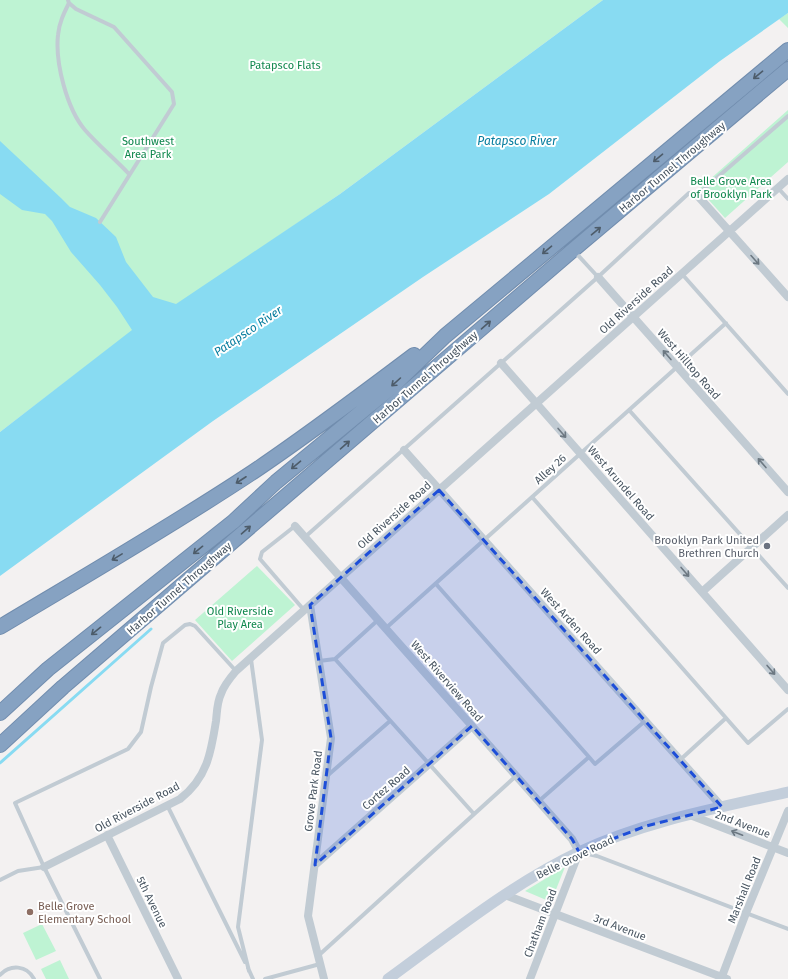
<svg xmlns="http://www.w3.org/2000/svg" width="788" height="979" viewBox="0 0 788 979" font-family="'Fira Sans',sans-serif">
<style>
.green{fill:#bef3d3}
.water{fill:#88dbf2}
.lines{fill:none;stroke-linecap:round;stroke-linejoin:round}
.stream{stroke:#88dbf2;stroke-width:3}
.highway-casing{stroke:#718dae;stroke-width:16}
.lane{stroke:#c1cbd3;stroke-width:4}
.street{stroke:#c1cbd3;stroke-width:8}
.secondary{stroke:#c3cedb;stroke-width:11}
.highway{stroke:#86a2c2;stroke-width:14}
.oneway{stroke:#4d5c6a}
.oneway2{stroke:#6c7882}
.marked{fill:#1d4ed8;fill-opacity:0.2;stroke:#1d4ed8;stroke-width:3;stroke-dasharray:8 5;stroke-linejoin:round}
.worship-dot{fill:#6b7280;stroke:#fff;stroke-width:1.5}
.education-dot{fill:#8d6e63;stroke:#fff;stroke-width:1.5}
.labels{text-anchor:middle;stroke-width:4;stroke-linejoin:round;paint-order:stroke}
.park-label{font-size:11px;fill:#11884e;stroke:#fff}
.street-label{font-size:11px;fill:#475460;stroke:#fff}
.worship-label{font-size:11px;fill:#5b616d;stroke:#fff;text-anchor:end}
.education-label{font-size:11px;fill:#785e54;stroke:#fff;text-anchor:start}
.water-label{font-size:12px;font-style:italic;fill:#057c9e;stroke:#fff}
</style>
<rect width="100%" height="100%" fill="#f3f1f1"/>
<!-- green -->
<path class="green" d="M 0,0 L 603,0 L 340,194 L 190,296 L 132,331 L 0,432 Z
M 788,13 L 788,28 L 779,19 Z
M 788,110 L 788,162 L 725,218 L 699,189 Z
M 257,566 L 295,605 L 232,661 L 195,620 Z
M 565,867 L 551,902 L 525,891 Z
M 42,924 L 56,951 L 36,960 L 23,933 Z
M 60,960 L 69,979 L 46,979 L 41,969 Z"/>
<!-- water -->
<path class="water" d="M 603,0 L 788,0 L 788,13 L 720,61 L 549,194 L 423,277 L 213,421 L 0,576 L 0,432 L 132,330 L 117,307 L 100,285 L 71,252 L 52,221 L 45,214 L 22,210 L 0,194 L 0,141 L 61,198 L 70,207 L 96,218 L 116,237 L 126,262 L 153,297 L 176,304 L 340,194 Z"/>
<g class="lines">
<!-- stream -->
<path class="stream" d="M 0,763 L 151,629"/>
<defs>
<path id="highway" d="M 0,627 C 85,576 170,527 253,472 C 308,435 361,395 414,355
M 0,713 L 48,669 L 233,522 L 276,482 L 394,385 L 445,336 L 788,50
M 0,745 L 63,687 L 573,250 L 788,69"/>
</defs>
<!-- highway casing -->
<use href="#highway" class="highway-casing"/>
<!-- lane -->
<path class="lane" d="M 68,0 L 69,3 L 76,9 L 114,27 L 172,92 L 174,104 L 100,222
M 69,3 C 64,13 59,23 58,35 C 55,63 67,109 85,130 C 99,146 115,159 129,174
M 778,188 L 788,199
M 575,252 L 598,277
M 682,274 L 788,394
M 629,410 L 788,588
M 532,497 L 748,743 L 788,709
M 295,526 L 262,552 L 260,559 L 304,610
M 305,537 L 598,277 L 689,193 L 697,195 L 788,116
M 436,584 L 589,757
M 386,628 L 726,323
M 335,659 L 474,814
M 319,661 L 335,659 L 378,620
M 680,760 L 726,718
M 327,776 L 390,721
M 539,801 L 589,757 L 595,764 L 645,721
M 167,805 L 245,962
M 584,853 L 597,856 L 788,929
M 0,880 L 18,871 L 44,867
M 318,956 L 516,776
M 248,968 L 253,979
M 249,971 L 238,927 L 262,740 L 251,659
M 0,975 C 10,964 27,965 34,979
M 100,979 L 44,867 L 15,803 L 128,749 L 141,732 L 151,687 L 163,643 L 185,625 L 190,624 L 195,626 L 236,671
M 265,979 L 320,964"/>
<!-- street -->
<path class="street" d="M 697,195 L 788,297
M 598,277 L 788,492
M 501,363 L 788,690
M 404,450 L 722,807
M 295,526 L 572,839 L 579,852 L 530,979
M 702,592 L 788,515
M 310,605 L 331,738 L 308,916 L 324,979
M 690,815 L 788,853
M 107,835 L 178,979
M 315,865 L 472,726
M 44,867 L 180,799 C 207,778 211,753 216,721 C 217,712 217,702 221,694 C 224,685 230,678 236,671 L 788,179
M 505,895 L 727,979
M 721,979 L 746,913 L 788,811"/>
<!-- secondary -->
<path class="secondary" d="M 388,979 C 450,934 510,885 579,852 C 645,821 718,808 788,792"/>
<!-- highway -->
<use href="#highway" class="highway"/>
</g>
<!-- one-way arrows -->
<defs><path id="oneway-shaft" d="M-6 0H5M1.5-3L5.5 0L1.5 3" fill="none" stroke-width="1.6" stroke-linecap="round" stroke-linejoin="round"/></defs>
<g class="oneway">
<use href="#oneway-shaft" transform="translate(758 75) rotate(140)"/>
<use href="#oneway-shaft" transform="translate(658 158) rotate(140)"/>
<use href="#oneway-shaft" transform="translate(596 231) rotate(-40)"/>
<use href="#oneway-shaft" transform="translate(547 250) rotate(140)"/>
<use href="#oneway-shaft" transform="translate(486 325) rotate(-41)"/>
<use href="#oneway-shaft" transform="translate(396 382) rotate(138)"/>
<use href="#oneway-shaft" transform="translate(345 445) rotate(-41)"/>
<use href="#oneway-shaft" transform="translate(296 465) rotate(140)"/>
<use href="#oneway-shaft" transform="translate(241 480) rotate(147)"/>
<use href="#oneway-shaft" transform="translate(246 530) rotate(-41)"/>
<use href="#oneway-shaft" transform="translate(198 550) rotate(141)"/>
<use href="#oneway-shaft" transform="translate(117 557) rotate(149)"/>
<use href="#oneway-shaft" transform="translate(96 631) rotate(141)"/>
</g>
<g class="oneway2">
<use href="#oneway-shaft" transform="translate(755 260) rotate(48)"/>
<use href="#oneway-shaft" transform="translate(667 355) rotate(-131)"/>
<use href="#oneway-shaft" transform="translate(562 433) rotate(49)"/>
<use href="#oneway-shaft" transform="translate(762 463) rotate(-131)"/>
<use href="#oneway-shaft" transform="translate(685 572) rotate(49)"/>
<use href="#oneway-shaft" transform="translate(771 670) rotate(49)"/>
<use href="#oneway-shaft" transform="translate(737 833) rotate(-159)"/>
</g>
<!-- marked area -->
<path class="marked" d="M 439,490 L 722,807 L 646,826 L 579,852 L 572,839 L 472,726 L 315,865 L 331,738 L 310,605 Z"/>
<!-- markers -->
<circle class="worship-dot" cx="767" cy="546" r="4"/>
<circle class="education-dot" cx="30" cy="912" r="4"/>
<g class="labels">
<!-- park labels -->
<g class="park-label">
<text x="285" y="69">Patapsco Flats</text>
<text x="148" y="145">Southwest<tspan x="148" dy="13">Area Park</tspan></text>
<text x="731" y="185">Belle Grove Area<tspan x="731" dy="13">of Brooklyn Park</tspan></text>
<text x="240" y="615">Old Riverside<tspan x="240" dy="13">Play Area</tspan></text>
</g>
<!-- street labels -->
<g class="street-label">
<text transform="translate(672 167) rotate(-40)" y="4">Harbor Tunnel Throughway</text>
<text transform="translate(636 300) rotate(-42)" y="4">Old Riverside Road</text>
<text transform="translate(689 364) rotate(49)" y="4">West Hilltop Road</text>
<text transform="translate(425 377) rotate(-41)" y="4">Harbor Tunnel Throughway</text>
<text transform="translate(550 469) rotate(-42)" y="4">Alley 26</text>
<text transform="translate(621 483) rotate(49)" y="4">West Arundel Road</text>
<text transform="translate(394 515) rotate(-42)" y="4">Old Riverside Road</text>
<text transform="translate(179 588) rotate(-41)" y="4">Harbor Tunnel Throughway</text>
<text transform="translate(571 621) rotate(48)" y="4">West Arden Road</text>
<text transform="translate(447 681) rotate(49)" y="4">West Riverview Road</text>
<text transform="translate(386 788) rotate(-41)" y="4">Cortez Road</text>
<text transform="translate(313 791) rotate(-83)" y="4">Grove Park Road</text>
<text transform="translate(137 807) rotate(-28)" y="4">Old Riverside Road</text>
<text transform="translate(743 824) rotate(21)" y="4">2nd Avenue</text>
<text transform="translate(575 857) rotate(-26)" y="4">Belle Grove Road</text>
<text transform="translate(744 890) rotate(-68)" y="4">Marshall Road</text>
<text transform="translate(152 902) rotate(64)" y="4">5th Avenue</text>
<text transform="translate(540 923) rotate(-69)" y="4">Chatham Road</text>
<text transform="translate(620 927) rotate(21)" y="4">3rd Avenue</text>
</g>
<!-- worship labels -->
<g class="worship-label">
<text x="759" y="544">Brooklyn Park United<tspan x="759" dy="13">Brethren Church</tspan></text>
</g>
<!-- education labels -->
<g class="education-label">
<text x="38" y="910">Belle Grove<tspan x="38" dy="13">Elementary School</tspan></text>
</g>
<!-- water labels -->
<g class="water-label">
<text x="517" y="145">Patapsco River</text>
<text transform="translate(248 331) rotate(-34)" y="4">Patapsco River</text>
</g>
</g>
</svg>
